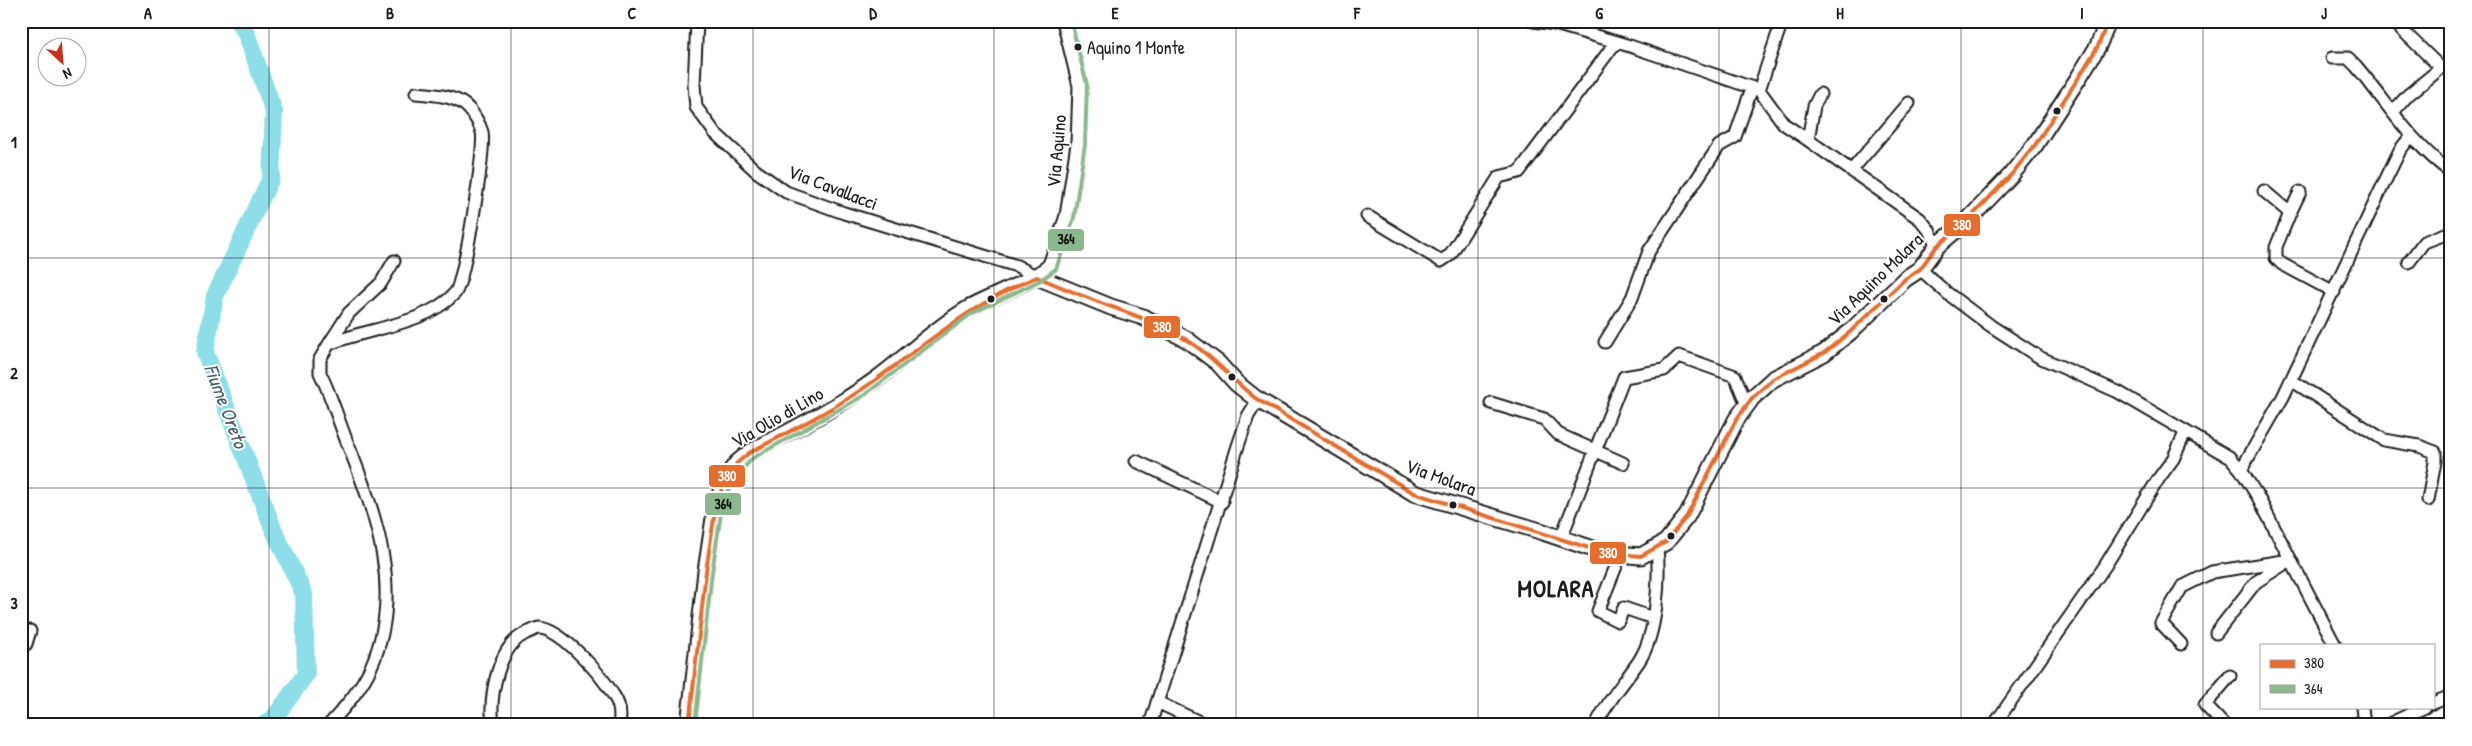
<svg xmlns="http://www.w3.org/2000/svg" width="2472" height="746" viewBox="0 0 2472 746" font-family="'Patrick Hand',sans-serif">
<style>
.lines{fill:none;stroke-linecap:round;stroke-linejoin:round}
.river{stroke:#8ddee8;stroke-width:18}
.minor-casing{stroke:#1c1c1c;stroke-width:15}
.tertiary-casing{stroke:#1c1c1c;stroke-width:19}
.minor{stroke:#fff;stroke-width:11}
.tertiary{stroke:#fff;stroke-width:15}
.bus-1-casing{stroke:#fff;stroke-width:8}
.bus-2-casing{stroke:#fff;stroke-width:8}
.bus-1{stroke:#e56d2e;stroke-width:4}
.bus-2{stroke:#8cb88e;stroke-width:4}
.grid{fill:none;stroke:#1c1c1c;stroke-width:1;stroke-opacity:0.55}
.bus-dot{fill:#1c1c1c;stroke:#fff;stroke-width:2}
.labels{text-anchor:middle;stroke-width:4;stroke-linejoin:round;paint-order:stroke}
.bus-label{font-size:18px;fill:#1c1c1c;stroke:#fff;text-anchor:start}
.street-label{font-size:19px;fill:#1c1c1c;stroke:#fff}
.water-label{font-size:20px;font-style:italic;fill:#446063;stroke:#fff}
.district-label{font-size:24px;font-weight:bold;letter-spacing:1px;fill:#1c1c1c;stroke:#fff}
.line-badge{stroke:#fff;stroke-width:2}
.badge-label{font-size:14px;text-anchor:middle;font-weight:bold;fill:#fff}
.pale-badge-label{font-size:14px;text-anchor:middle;font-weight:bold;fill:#111}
.neatline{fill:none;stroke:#1c1c1c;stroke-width:2}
.grid-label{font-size:16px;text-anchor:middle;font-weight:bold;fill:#1c1c1c}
</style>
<rect width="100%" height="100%" fill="#fff"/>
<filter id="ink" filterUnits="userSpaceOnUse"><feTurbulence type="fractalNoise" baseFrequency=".02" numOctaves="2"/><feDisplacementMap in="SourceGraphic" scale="10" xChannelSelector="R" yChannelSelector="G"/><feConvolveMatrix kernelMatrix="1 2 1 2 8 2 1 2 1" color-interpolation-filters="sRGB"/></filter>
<g filter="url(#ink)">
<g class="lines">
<!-- river -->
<path class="river" d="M 238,21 L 246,33 L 274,112 L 271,178 L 215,296 L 205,352 L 272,526 L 304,594 L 306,674 L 274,718 L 264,725"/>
<defs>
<path id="minor" d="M 697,21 L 694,85 L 696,107 L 715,133 L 756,171 L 786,192 L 844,213 L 1017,266 L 1037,277
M 1533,21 L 1555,24 L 1630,46 L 1759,90 L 1784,124 L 1808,140
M 2332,58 L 2348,58 L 2356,66 C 2387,102 2411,144 2451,172
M 1759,90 L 1782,21
M 1820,94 L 1814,106 L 1808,140 L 1920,219 L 1929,230 L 1937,246
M 2393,112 L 2408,95 L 2441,68 L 2399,27
M 1851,171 L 1909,103
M 2264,191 L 2290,213 L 2276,247 L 2276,258 L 2282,264 L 2334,292
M 2290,213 L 2300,192
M 1367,216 L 1441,261 L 1450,255 L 1499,177 L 1519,172 L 1616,42
M 2409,262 L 2424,242 L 2451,232
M 1920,269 L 1947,293 L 1991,326 L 2039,357 L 2118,392 L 2231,458 L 2241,470 L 2258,497 L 2335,645
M 1605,342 L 1632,298 L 1649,251 L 1719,146 L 1735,137 L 1752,88
M 329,344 L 349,313 L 381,283 L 394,261
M 2291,380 L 2384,440 L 2419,446 L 2435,452 L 2435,462 L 2428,500
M 1491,403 L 1544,419 L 1558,434 L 1623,463
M 1136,461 L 1222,502
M 2241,470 L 2283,397 L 2385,181 L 2400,150 L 2411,136
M 1561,538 L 1624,377 L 1664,370 L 1679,356 L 1735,376 L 1747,405
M 1621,554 L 1598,611 L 1618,621 L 1624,608 L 1653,618
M 2216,633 L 2256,582 L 2284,564
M 2181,644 L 2161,623 L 2182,587 L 2212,572 L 2290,560
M 21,647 L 26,644 L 30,631
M 1157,702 L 1206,725
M 2433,703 L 2451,696
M 2362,707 L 2364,725
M 329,725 C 345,707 361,689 371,667 C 404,593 377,518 349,447 C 339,423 332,397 320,373 L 320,359 L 329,344 C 367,328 426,325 455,293 C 464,283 486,147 482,132 C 480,125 474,114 469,109 C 457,95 433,95 416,93
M 493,725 C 489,696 498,643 529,632 C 532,631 536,628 539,628 C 562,629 603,677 614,696 C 620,705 621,715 619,725
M 1150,725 L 1237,449 L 1248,416 L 1258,400
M 1596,725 C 1607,701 1625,682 1639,661 C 1657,634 1660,579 1657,548
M 1994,725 L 2105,566 L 2159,478 L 2173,459 L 2185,433
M 2224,725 L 2205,705 L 2230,676
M 2387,725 L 2425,707"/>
<path id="tertiary" d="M 1037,277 L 1111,307 L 1143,317 L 1186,339 L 1218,363 L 1236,383 L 1255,398 L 1414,493 L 1540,531 L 1605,553 L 1641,556 L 1666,542 L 1687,516 L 1736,420 L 1752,398 L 1773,379 L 1824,353 L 1850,332 L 1905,279 L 1920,269 L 1937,246 L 1970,218 L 2011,175 L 2035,145 L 2079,77 L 2098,46 L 2108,21
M 689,725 L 706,571 L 716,505 L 727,476 L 737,463 L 749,453 C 792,430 835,409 874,381 C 906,358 934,329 968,309 C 987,298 1041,278 1051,265 L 1068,216 L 1079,144 L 1081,86 L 1065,21"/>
</defs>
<!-- minor casing -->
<use href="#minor" class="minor-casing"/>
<!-- tertiary casing -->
<use href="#tertiary" class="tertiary-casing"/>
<!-- minor -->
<use href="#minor" class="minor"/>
<!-- tertiary -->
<use href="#tertiary" class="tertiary"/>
<defs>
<path id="bus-1" d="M 689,725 L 706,571 L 716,505 L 727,476 L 737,463 L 749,453 C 792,430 835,409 874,381 C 929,342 974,302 1037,277 C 1062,287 1086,298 1112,307 C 1137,316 1162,325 1185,339 C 1212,355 1231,379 1255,398 L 1414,493 L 1605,553 L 1641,556 L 1666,542 L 1687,516 L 1736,420 L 1752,398 L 1773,379 L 1824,353 L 1850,332 L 1905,279 L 1920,269 L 1937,246 L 1970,218 L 2011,175 L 2035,145 L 2079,77 L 2098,46 L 2108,21"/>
<path id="bus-2" d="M 695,725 L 712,572 L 722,507 L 733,479 L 753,458 L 863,396 L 971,314 L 1039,281 L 1056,269 L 1074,218 L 1085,144 L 1087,85 L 1071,21"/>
</defs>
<!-- bus-1 casing -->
<use href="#bus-1" class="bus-1-casing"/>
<!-- bus-2 casing -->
<use href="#bus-2" class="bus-2-casing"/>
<!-- bus-1 -->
<use href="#bus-1" class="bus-1"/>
<!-- bus-2 -->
<use href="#bus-2" class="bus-2"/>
</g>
</g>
<!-- grid -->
<path class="grid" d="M 269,21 L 269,725M 511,21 L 511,725M 753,21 L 753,725M 994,21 L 994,725M 1236,21 L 1236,725M 1478,21 L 1478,725M 1719,21 L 1719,725M 1961,21 L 1961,725M 2203,21 L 2203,725M 21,258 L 2451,258M 21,488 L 2451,488"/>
<!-- markers -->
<g class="bus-dot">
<circle cx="1078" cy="47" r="4.5"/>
<circle cx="2057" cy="111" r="4.5"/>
<circle cx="991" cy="299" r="4.5"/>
<circle cx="1884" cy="299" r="4.5"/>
<circle cx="1232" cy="377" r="4.5"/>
<circle cx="1453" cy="505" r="4.5"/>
<circle cx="1671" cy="536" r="4.5"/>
</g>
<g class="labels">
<!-- bus labels -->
<g class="bus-label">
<text x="1087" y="54">Aquino 1 Monte</text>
</g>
<!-- street labels -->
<g class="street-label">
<text transform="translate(1056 151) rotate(-85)" y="7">Via Aquino</text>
<text transform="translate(833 187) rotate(21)" y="7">Via Cavallacci</text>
<text transform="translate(1875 279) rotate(-44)" y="7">Via Aquino Molara</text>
<text transform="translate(777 417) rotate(-30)" y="7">Via Olio di Lino</text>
<text transform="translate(1441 477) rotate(20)" y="7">Via Molara</text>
</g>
<!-- water labels -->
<g class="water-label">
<text transform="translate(226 406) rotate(69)" y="7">Fiume Oreto</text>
</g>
<!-- district labels -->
<g class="district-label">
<text x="1556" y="597">MOLARA</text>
</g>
</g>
<g class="line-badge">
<rect x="1943" y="213" width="38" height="24" rx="5" fill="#e56d2e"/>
<rect x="1047" y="228" width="38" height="24" rx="5" fill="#8cb88e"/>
<rect x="1143" y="315" width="38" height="24" rx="5" fill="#e56d2e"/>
<rect x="708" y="464" width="38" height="24" rx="5" fill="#e56d2e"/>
<rect x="704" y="492" width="38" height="24" rx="5" fill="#8cb88e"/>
<rect x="1589" y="541" width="38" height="24" rx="5" fill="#e56d2e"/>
</g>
<g class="badge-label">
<text x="1962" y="230">380</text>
<text x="1162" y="332">380</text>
<text x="727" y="481">380</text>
<text x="1608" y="558">380</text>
</g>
<g class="pale-badge-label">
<text x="1066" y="244">364</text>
<text x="723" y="509">364</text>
</g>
<!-- margin -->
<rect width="2472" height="746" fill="none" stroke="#fff" stroke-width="55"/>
<!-- legend -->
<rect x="2260" y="644" width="175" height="65" fill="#ffffff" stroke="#a4a4a4"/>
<rect x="2270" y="660" width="25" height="8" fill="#e56d2e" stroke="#a4a4a4"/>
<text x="2304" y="668" font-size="15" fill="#1c1c1c">380</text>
<rect x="2270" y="685" width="25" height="8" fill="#8cb88e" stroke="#a4a4a4"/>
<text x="2304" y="694" font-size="15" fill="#1c1c1c">364</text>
<!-- north arrow -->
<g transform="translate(62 62) rotate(154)"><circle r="24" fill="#ffffff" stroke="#a4a4a4"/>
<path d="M0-4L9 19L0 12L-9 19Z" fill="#c8321e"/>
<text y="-8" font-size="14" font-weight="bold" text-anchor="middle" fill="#1c1c1c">N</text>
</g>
<rect x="28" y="28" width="2416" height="690" class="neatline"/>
<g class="grid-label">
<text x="148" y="19">A</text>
<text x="390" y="19">B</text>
<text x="632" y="19">C</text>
<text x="873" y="19">D</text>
<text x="1115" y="19">E</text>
<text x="1357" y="19">F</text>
<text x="1599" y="19">G</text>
<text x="1840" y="19">H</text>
<text x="2082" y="19">I</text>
<text x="2324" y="19">J</text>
<text x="14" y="148">1</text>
<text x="14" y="379">2</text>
<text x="14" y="609">3</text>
</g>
</svg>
